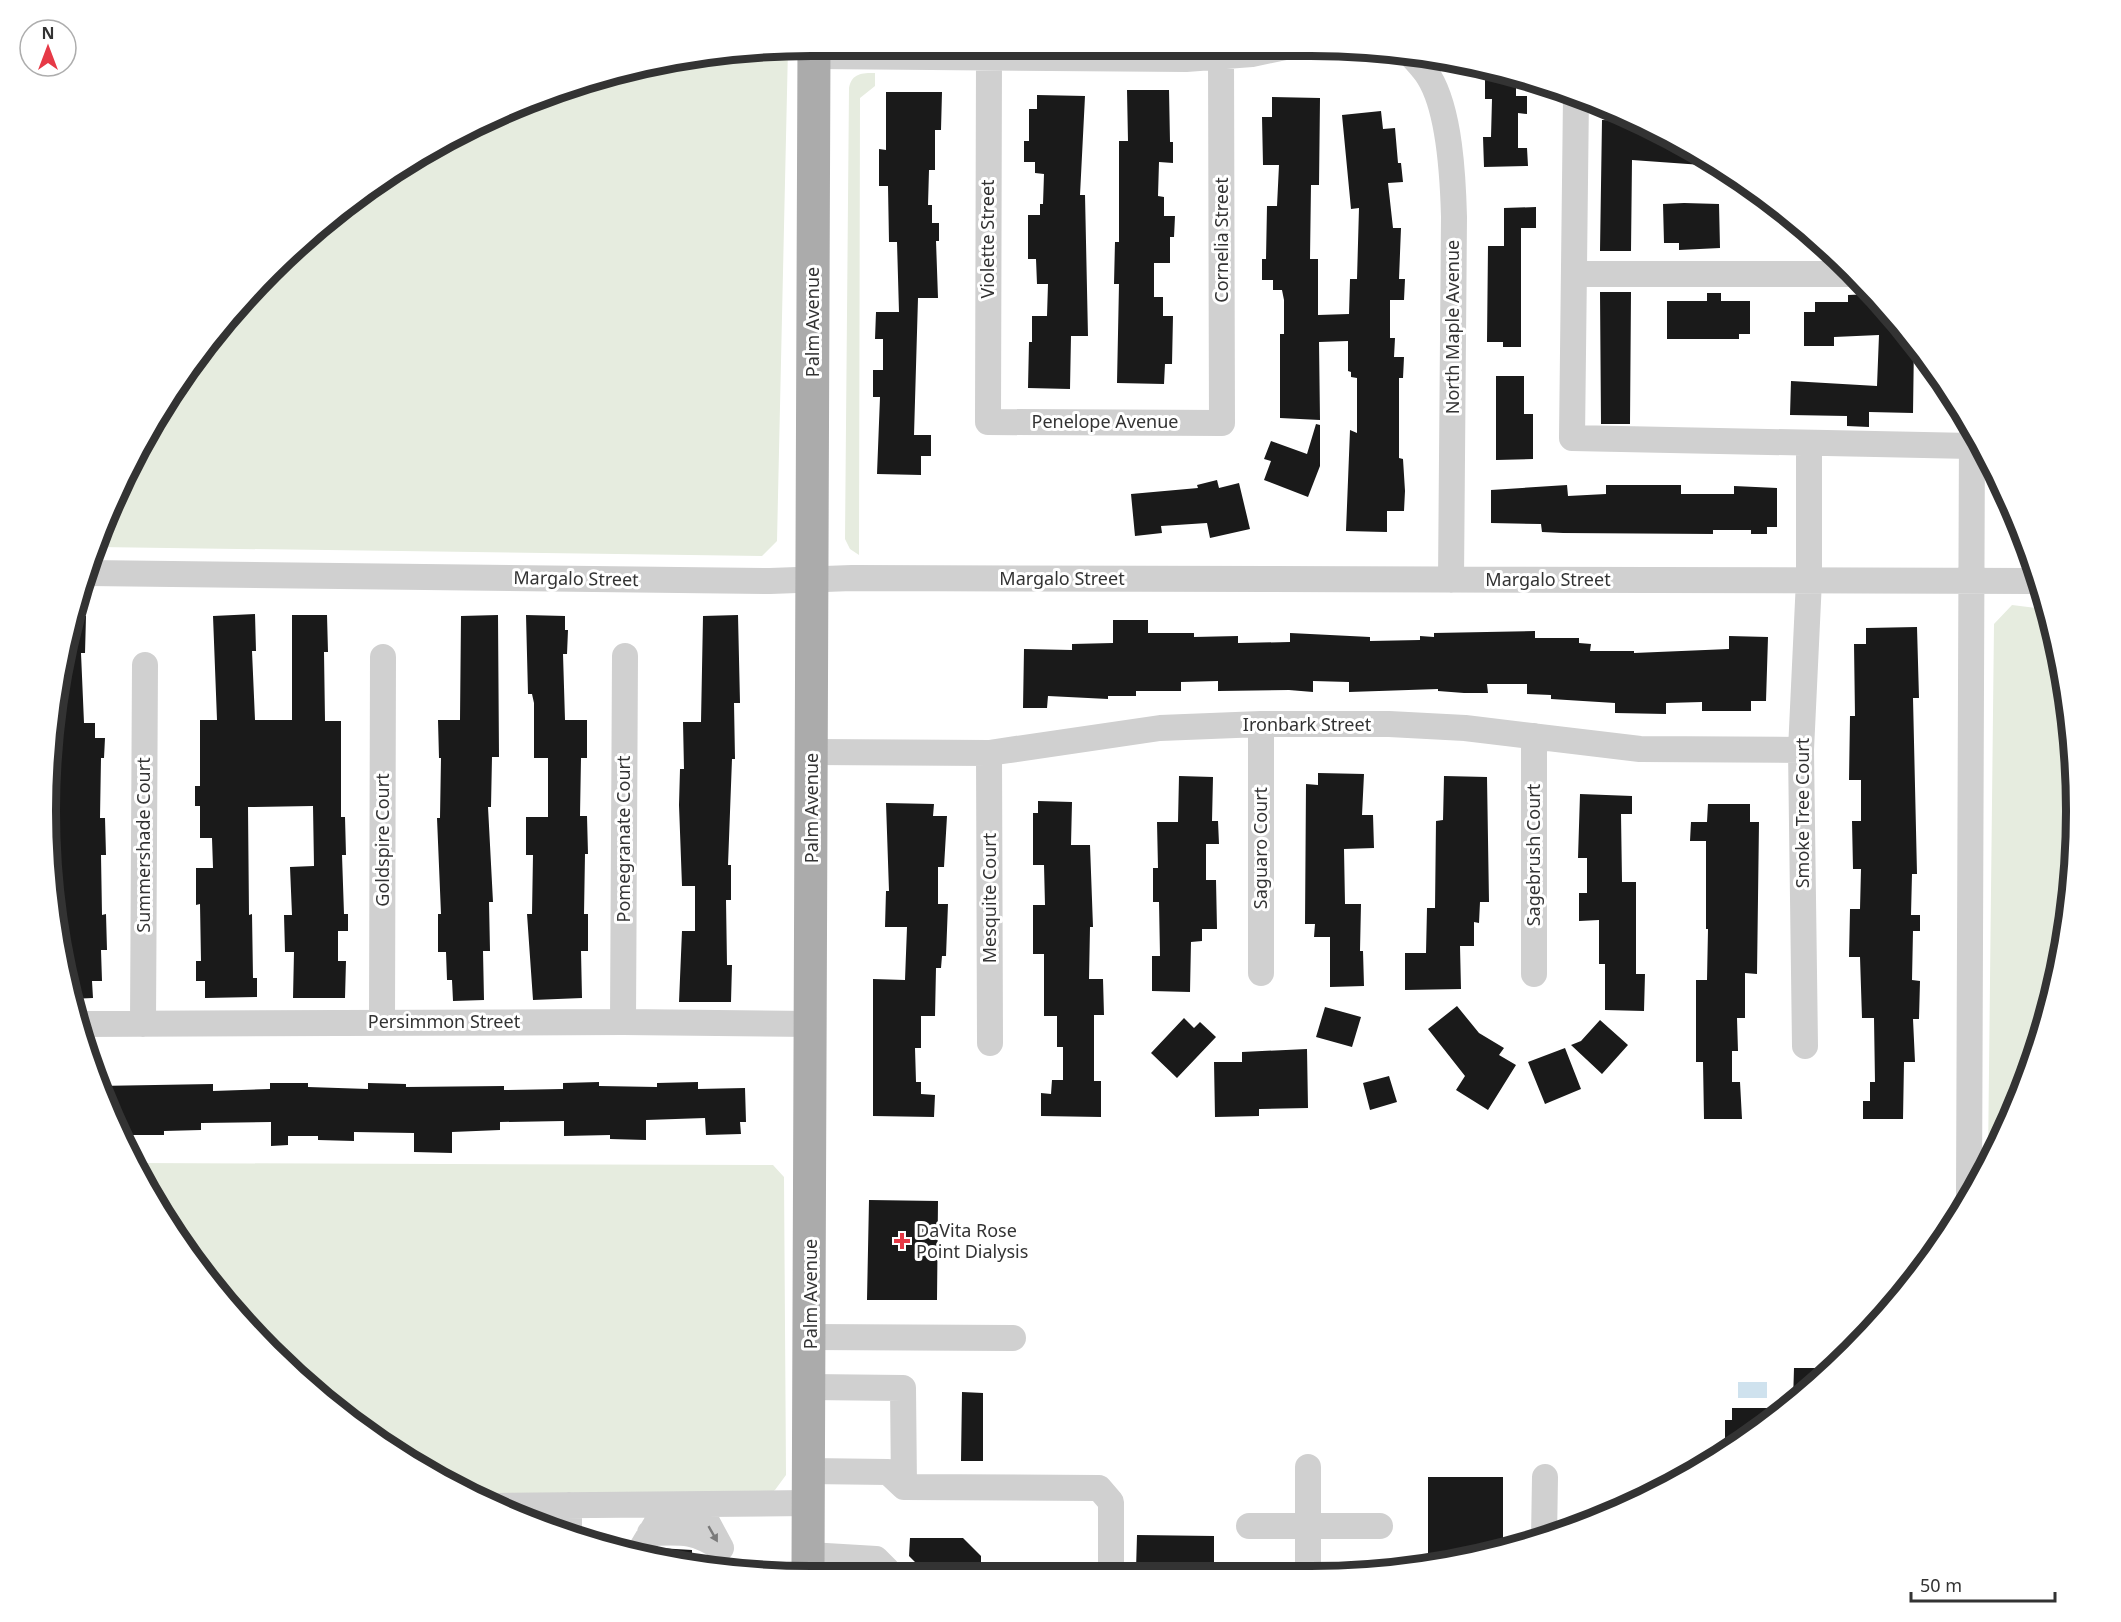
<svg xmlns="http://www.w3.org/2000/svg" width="2121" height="1622" viewBox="0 0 2121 1622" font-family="'Noto Sans',sans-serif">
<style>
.green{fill:#e6ecdf}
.water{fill:#cfe2ee}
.building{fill:#1a1a1a}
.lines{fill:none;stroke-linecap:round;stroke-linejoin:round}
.minor{stroke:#d0d0d0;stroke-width:26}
.major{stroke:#ababab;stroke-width:33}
.oneway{fill:#7a7a7a}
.poi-dot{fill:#e63946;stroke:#fff;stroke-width:2}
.labels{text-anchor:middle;stroke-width:6;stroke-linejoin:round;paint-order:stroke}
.street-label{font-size:18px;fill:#333;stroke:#fff}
.poi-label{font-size:18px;fill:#333;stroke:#fff;text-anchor:start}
.rim{fill:none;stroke:#333;stroke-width:8}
</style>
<rect width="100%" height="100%" fill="#fff"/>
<!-- green -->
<path class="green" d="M 788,48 L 777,541 L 762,556 L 98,547 L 147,428 L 269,270 L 428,148 L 612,71 Z
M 875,73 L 875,86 L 860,98 L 859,555 L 850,549 L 845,539 L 849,88 C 852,73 862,73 875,73 Z
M 2012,605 L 2045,609 L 2061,662 L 2076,811 L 2061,961 L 2018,1104 L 1988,1160 L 1994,624 Z
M 135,1163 L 773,1165 L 784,1177 L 786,1475 L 775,1490 L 763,1499 L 474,1495 L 386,1448 L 269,1352 L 174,1236 Z"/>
<!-- water -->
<path class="water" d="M 1738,1382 L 1767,1382 L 1767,1398 L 1738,1398 Z"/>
<!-- building -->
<path class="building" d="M 1485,67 L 1516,74 L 1516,96 L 1527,96 L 1527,114 L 1518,113 L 1518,148 L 1527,148 L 1528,166 L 1484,167 L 1483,137 L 1491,137 L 1492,99 L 1485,99 Z
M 1127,90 L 1169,90 L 1170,142 L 1173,142 L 1173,163 L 1159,162 L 1158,196 L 1164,197 L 1164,216 L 1175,216 L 1174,237 L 1170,237 L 1170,263 L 1154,263 L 1154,297 L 1163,297 L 1163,316 L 1173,316 L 1172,364 L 1165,364 L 1164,384 L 1117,383 L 1119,284 L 1114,284 L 1115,242 L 1119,242 L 1119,141 L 1128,141 Z
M 886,92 L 942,92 L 941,130 L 935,130 L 935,170 L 929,170 L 928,205 L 932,205 L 932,223 L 939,223 L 939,241 L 936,241 L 938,298 L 918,298 L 914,435 L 931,435 L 931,456 L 921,456 L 921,475 L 877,474 L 880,397 L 873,397 L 873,370 L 883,370 L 883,339 L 875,339 L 876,312 L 899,312 L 897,242 L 889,242 L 888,186 L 879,186 L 879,149 L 886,150 Z
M 1037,95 L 1085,96 L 1080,195 L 1085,195 L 1088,336 L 1071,336 L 1070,389 L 1028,388 L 1029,342 L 1032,342 L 1032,316 L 1047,316 L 1048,284 L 1037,284 L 1036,259 L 1028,259 L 1028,215 L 1040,215 L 1040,204 L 1043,204 L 1044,174 L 1035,173 L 1035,162 L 1024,162 L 1024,141 L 1029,141 L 1029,109 L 1037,109 Z
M 1272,97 L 1320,98 L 1319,185 L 1311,185 L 1310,259 L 1318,259 L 1318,315 L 1349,314 L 1350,279 L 1357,279 L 1359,208 L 1351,209 L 1342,115 L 1381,111 L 1383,129 L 1395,128 L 1398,163 L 1401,163 L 1403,182 L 1388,183 L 1393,228 L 1401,228 L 1399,279 L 1405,279 L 1404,300 L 1390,300 L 1390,338 L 1395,338 L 1394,357 L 1404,357 L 1403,378 L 1399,378 L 1399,458 L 1403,459 L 1405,491 L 1404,511 L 1387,511 L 1387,532 L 1346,531 L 1350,430 L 1357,433 L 1357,378 L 1351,377 L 1351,372 L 1348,371 L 1348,341 L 1319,342 L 1320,420 L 1280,418 L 1280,334 L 1284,334 L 1284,300 L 1282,290 L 1273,290 L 1273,280 L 1262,280 L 1262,259 L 1266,259 L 1267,206 L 1277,206 L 1279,165 L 1263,165 L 1262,117 L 1272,117 Z
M 1602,120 L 1640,121 L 1649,124 L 1716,166 L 1632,160 L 1631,251 L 1600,251 Z
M 1684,203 L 1719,204 L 1720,248 L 1679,250 L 1679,243 L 1664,243 L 1663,204 Z
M 1536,207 L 1536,228 L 1521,228 L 1521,347 L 1503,347 L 1503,342 L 1487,342 L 1488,246 L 1504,246 L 1504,208 Z
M 1600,292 L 1631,292 L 1630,424 L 1601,424 Z
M 1707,293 L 1721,293 L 1721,301 L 1750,301 L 1750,334 L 1739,334 L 1739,339 L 1667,339 L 1667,301 L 1707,301 Z
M 1873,294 L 1914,342 L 1913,413 L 1869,412 L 1869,427 L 1847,426 L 1847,416 L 1790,415 L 1791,381 L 1877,386 L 1879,335 L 1834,337 L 1834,346 L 1804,346 L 1804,312 L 1815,312 L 1815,302 L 1848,302 L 1848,295 Z
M 1496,376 L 1524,376 L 1524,414 L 1533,414 L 1533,459 L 1496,460 Z
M 1316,424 L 1320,425 L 1320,466 L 1308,497 L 1264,480 L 1271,461 L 1264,459 L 1271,441 L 1307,454 Z
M 1217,480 L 1219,488 L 1239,483 L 1250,529 L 1210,538 L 1207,523 L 1161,526 L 1162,533 L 1135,536 L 1131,494 L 1198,488 L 1197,485 Z
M 1567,485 L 1568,496 L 1606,494 L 1606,485 L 1681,485 L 1681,494 L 1734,494 L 1734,486 L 1777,488 L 1777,527 L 1767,527 L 1767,534 L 1751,534 L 1751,530 L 1713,530 L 1713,534 L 1563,533 L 1542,532 L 1541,524 L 1491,523 L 1491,490 Z
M 255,614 L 256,651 L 252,651 L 255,720 L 292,720 L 292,615 L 327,615 L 328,652 L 324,652 L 325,721 L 341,721 L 341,817 L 345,817 L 346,855 L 342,855 L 344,914 L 348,914 L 348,931 L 338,931 L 338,961 L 346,961 L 345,998 L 293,998 L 294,952 L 285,952 L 284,915 L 292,915 L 290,867 L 314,866 L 313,806 L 248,807 L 249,915 L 252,914 L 253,978 L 257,978 L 257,997 L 205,998 L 205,981 L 196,981 L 196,961 L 201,961 L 200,904 L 196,905 L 196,868 L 213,868 L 212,838 L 200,838 L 200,806 L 195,806 L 195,786 L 200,786 L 200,720 L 217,720 L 213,616 Z
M 71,615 L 86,616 L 85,653 L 81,653 L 84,723 L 95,723 L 95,738 L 105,738 L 104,758 L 101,758 L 100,818 L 105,818 L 106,855 L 101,855 L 102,915 L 106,914 L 107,950 L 101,950 L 102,981 L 92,981 L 93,998 L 70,999 L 45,811 L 50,771 L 60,771 L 61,710 L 58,711 Z
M 498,615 L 499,757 L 492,757 L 491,807 L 488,807 L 493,902 L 489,902 L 490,951 L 483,951 L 484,1000 L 453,1001 L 452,980 L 447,980 L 446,952 L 438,952 L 438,914 L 441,914 L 437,818 L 440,818 L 441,758 L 439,758 L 438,720 L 460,720 L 461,616 Z
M 526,615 L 565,616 L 565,630 L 568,630 L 567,654 L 563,654 L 565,720 L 587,720 L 587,758 L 581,758 L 580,816 L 587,816 L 588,854 L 585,854 L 584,914 L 588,914 L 588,951 L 581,951 L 582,998 L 533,1000 L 527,914 L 532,914 L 533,855 L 526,855 L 526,817 L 548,817 L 548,758 L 534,758 L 534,703 L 532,694 L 528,694 Z
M 738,615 L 740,703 L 734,703 L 735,759 L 732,759 L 728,865 L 731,865 L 731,900 L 726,900 L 727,965 L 732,965 L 731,1002 L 679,1002 L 682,931 L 695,931 L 695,886 L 682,886 L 679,805 L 680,769 L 684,769 L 683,722 L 701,722 L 703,616 Z
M 1113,620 L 1148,620 L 1148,633 L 1194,633 L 1194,637 L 1238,636 L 1238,643 L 1290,642 L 1290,633 L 1370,637 L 1370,641 L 1420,640 L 1420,636 L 1434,637 L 1434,633 L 1535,631 L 1535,638 L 1579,638 L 1579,643 L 1591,644 L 1590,651 L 1634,651 L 1634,653 L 1729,649 L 1729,636 L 1768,637 L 1766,701 L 1751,701 L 1751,711 L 1702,711 L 1702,702 L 1666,703 L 1666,714 L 1615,713 L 1615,703 L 1551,699 L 1551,695 L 1527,694 L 1527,684 L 1487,684 L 1488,693 L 1464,693 L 1438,691 L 1438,689 L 1349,692 L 1349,682 L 1313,681 L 1313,692 L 1289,690 L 1218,691 L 1218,681 L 1181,682 L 1181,691 L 1136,691 L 1136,696 L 1108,696 L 1108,699 L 1048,696 L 1047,708 L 1023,708 L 1024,649 L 1072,650 L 1072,644 L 1113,643 Z
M 1917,627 L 1919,698 L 1913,698 L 1917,874 L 1912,874 L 1911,915 L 1920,915 L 1920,931 L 1913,931 L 1912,980 L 1920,981 L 1919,1019 L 1913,1019 L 1915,1062 L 1904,1062 L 1903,1119 L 1863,1119 L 1863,1101 L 1870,1101 L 1870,1082 L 1875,1082 L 1874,1018 L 1862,1018 L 1860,957 L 1849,957 L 1850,909 L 1860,909 L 1861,869 L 1853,869 L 1852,821 L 1861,821 L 1861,780 L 1849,780 L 1850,716 L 1855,716 L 1854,644 L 1866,644 L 1866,628 Z
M 1318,773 L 1364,774 L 1362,815 L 1373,815 L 1374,848 L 1344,849 L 1345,904 L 1361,904 L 1360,951 L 1363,951 L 1364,986 L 1330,987 L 1330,937 L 1314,937 L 1315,924 L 1305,924 L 1306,784 L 1318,785 Z
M 1179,776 L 1213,777 L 1212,821 L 1218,821 L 1219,844 L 1206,844 L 1206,880 L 1216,880 L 1217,929 L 1202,929 L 1202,941 L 1191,942 L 1190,992 L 1152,991 L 1152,956 L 1160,956 L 1159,902 L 1153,902 L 1153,868 L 1158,868 L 1157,822 L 1178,822 Z
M 1444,776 L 1487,777 L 1489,902 L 1480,902 L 1479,923 L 1474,922 L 1474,946 L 1460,946 L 1461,989 L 1405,990 L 1405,953 L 1426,953 L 1427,908 L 1435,908 L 1436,821 L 1443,820 Z
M 1580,794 L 1632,796 L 1632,814 L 1621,814 L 1622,882 L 1636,882 L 1636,974 L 1645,974 L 1644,1011 L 1605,1010 L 1605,964 L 1599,964 L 1599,920 L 1579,921 L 1579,893 L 1587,893 L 1587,858 L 1578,858 Z
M 1038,801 L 1072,802 L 1071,845 L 1090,845 L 1093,927 L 1090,927 L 1089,979 L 1103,979 L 1104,1015 L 1094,1015 L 1094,1081 L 1101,1081 L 1101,1117 L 1041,1116 L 1041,1093 L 1051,1094 L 1052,1080 L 1063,1080 L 1063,1047 L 1057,1047 L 1057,1016 L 1044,1016 L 1044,954 L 1033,954 L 1033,905 L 1045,905 L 1044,865 L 1033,865 L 1033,813 L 1038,813 Z
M 886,803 L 934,804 L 933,816 L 947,816 L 944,867 L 938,867 L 938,904 L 948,904 L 946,956 L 942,956 L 941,968 L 936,968 L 935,1016 L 921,1016 L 921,1048 L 915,1048 L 916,1082 L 921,1082 L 921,1094 L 935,1095 L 934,1117 L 873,1116 L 873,979 L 905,980 L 907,927 L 885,927 L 886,891 L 889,891 Z
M 1708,804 L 1750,804 L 1750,822 L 1759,822 L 1757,974 L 1745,973 L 1745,1018 L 1737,1018 L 1738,1051 L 1732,1051 L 1732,1082 L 1740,1082 L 1742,1119 L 1704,1119 L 1703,1062 L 1696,1062 L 1696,980 L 1707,980 L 1708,929 L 1706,929 L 1706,841 L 1690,841 L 1691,822 L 1707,822 Z
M 1457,1006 L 1479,1033 L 1504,1048 L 1499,1055 L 1516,1065 L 1488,1110 L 1456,1090 L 1465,1076 L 1428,1029 Z
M 1325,1007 L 1361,1017 L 1352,1047 L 1316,1037 Z
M 1184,1018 L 1194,1028 L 1200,1022 L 1216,1037 L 1177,1078 L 1151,1053 Z
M 1600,1020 L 1628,1045 L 1602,1074 L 1571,1045 L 1581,1041 Z
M 1565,1048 L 1581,1089 L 1545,1104 L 1528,1062 Z
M 1307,1049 L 1308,1108 L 1259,1109 L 1259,1116 L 1215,1117 L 1214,1062 L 1242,1062 L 1242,1052 Z
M 1389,1076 L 1397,1102 L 1370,1110 L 1363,1083 Z
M 599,1082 L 599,1086 L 657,1087 L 657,1083 L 698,1082 L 698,1089 L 745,1088 L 746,1122 L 740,1122 L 741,1134 L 706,1135 L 705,1118 L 646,1120 L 646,1140 L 610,1139 L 610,1135 L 564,1136 L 564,1121 L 500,1122 L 500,1130 L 452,1132 L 452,1153 L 414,1152 L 414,1133 L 354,1132 L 354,1141 L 318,1140 L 318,1136 L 288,1136 L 288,1145 L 271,1146 L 271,1122 L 201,1123 L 201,1130 L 164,1131 L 164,1135 L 126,1135 L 126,1120 L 112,1120 L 97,1086 L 213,1084 L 213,1091 L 270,1089 L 270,1083 L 308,1083 L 308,1087 L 368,1089 L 368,1083 L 406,1084 L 406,1087 L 504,1086 L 504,1090 L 563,1089 L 563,1083 Z
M 869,1200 L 938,1201 L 937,1300 L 867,1300 Z
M 1794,1368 L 1820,1368 L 1820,1379 L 1793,1401 Z
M 962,1392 L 983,1393 L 983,1461 L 961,1461 Z
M 1732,1408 L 1784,1408 L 1735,1448 L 1725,1453 L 1725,1420 L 1732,1420 Z
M 1428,1477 L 1503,1477 L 1503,1549 L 1428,1566 Z
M 1137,1535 L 1214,1536 L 1214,1570 L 1136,1570 Z
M 910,1538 L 963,1538 L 981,1556 L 981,1570 L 923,1570 L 909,1556 Z
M 659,1548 L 692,1550 L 692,1565 L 655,1555 Z"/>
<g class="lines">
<!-- minor -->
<path class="minor" d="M 1411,55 C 1417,62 1424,69 1429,77 C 1450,111 1453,178 1454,217 L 1451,580
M 814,56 L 1186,59 L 1252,54 L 1290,46
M 989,57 L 988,422 L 1222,423 L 1221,58
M 1576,96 L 1572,438 L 1972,446
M 1574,274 L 1852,274
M 88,573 L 770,581 L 852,578 L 2037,581
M 813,752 L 989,753 L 1160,728 L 1261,724 L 1389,724 L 1465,728 L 1640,749 L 1801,750
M 989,753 L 990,1043
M 1261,973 L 1261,724
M 1534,974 L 1534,736
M 623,1022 L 625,656
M 382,1023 L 383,657
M 76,1024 L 623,1022 L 811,1024
M 143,1024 L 145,665
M 1805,1046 L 1801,750 L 1809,580 L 1809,443
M 1969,1195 L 1972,433
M 810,1337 L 1013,1338
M 810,1387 L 903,1388 L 904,1487
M 809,1471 L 888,1472 L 904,1487 L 1099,1488 L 1111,1502 L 1111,1570
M 569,1505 L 569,1532
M 494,1506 L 809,1503
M 1249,1526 L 1380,1526
M 1544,1539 L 1545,1477
M 640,1551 L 659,1519 L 673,1516 L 707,1522 L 721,1548 C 693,1530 682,1532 650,1533
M 809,1555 L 876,1559 L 887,1570
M 1308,1570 L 1308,1467"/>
<!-- major -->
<path class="major" d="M 808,1570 L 814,45"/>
</g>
<!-- one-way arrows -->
<defs><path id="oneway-solid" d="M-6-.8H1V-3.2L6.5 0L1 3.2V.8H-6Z" transform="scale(1.5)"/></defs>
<use class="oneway" href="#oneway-solid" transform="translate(713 1534) rotate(60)"/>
<!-- markers -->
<path class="poi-dot" d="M899 1232h6v6h6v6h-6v6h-6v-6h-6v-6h6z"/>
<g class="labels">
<!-- street labels -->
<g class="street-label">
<text transform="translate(988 239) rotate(-90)" y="6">Violette Street</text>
<text transform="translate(1222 240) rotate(-90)" y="6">Cornelia Street</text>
<text transform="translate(813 322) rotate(-90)" y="6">Palm Avenue</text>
<text transform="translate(1453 327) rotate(-90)" y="6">North Maple Avenue</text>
<text x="1105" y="428">Penelope Avenue</text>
<text transform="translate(576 579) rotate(1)" y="6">Margalo Street</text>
<text x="1062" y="585">Margalo Street</text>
<text x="1548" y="586">Margalo Street</text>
<text x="1307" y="731">Ironbark Street</text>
<text transform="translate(812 808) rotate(-90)" y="6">Palm Avenue</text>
<text transform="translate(1803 813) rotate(-90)" y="6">Smoke Tree Court</text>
<text transform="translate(624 839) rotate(-90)" y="6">Pomegranate Court</text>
<text transform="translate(383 840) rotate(-90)" y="6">Goldspire Court</text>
<text transform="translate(144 845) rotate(-90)" y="6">Summershade Court</text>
<text transform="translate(1261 848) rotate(-90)" y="6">Saguaro Court</text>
<text transform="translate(1534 855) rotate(-90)" y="6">Sagebrush Court</text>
<text transform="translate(990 898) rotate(-90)" y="6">Mesquite Court</text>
<text x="444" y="1028">Persimmon Street</text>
<text transform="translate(811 1294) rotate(-90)" y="6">Palm Avenue</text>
</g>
<!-- poi labels -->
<g class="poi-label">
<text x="916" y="1237">DaVita Rose<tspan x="916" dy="21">Point Dialysis</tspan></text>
</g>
</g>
<!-- crop -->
<path d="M0 0H2121V1622H0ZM811 56H1311A755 755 0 0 1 2066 811V811A755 755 0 0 1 1311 1566H811A755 755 0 0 1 56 811V811A755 755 0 0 1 811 56Z" fill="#fff" fill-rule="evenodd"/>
<path class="rim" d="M811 56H1311A755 755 0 0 1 2066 811V811A755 755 0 0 1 1311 1566H811A755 755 0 0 1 56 811V811A755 755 0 0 1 811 56Z"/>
<!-- north arrow -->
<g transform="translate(48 48)"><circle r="28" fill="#ffffff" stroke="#adadad" stroke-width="1.5"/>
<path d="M0-4.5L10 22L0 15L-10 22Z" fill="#e63946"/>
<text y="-9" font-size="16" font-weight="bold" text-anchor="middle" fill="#333333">N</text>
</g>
<!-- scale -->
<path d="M1911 1592v9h144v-9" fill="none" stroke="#333333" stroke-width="3"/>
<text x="1920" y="1592" font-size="18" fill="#333333" stroke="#ffffff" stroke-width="4.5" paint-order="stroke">50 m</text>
</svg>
